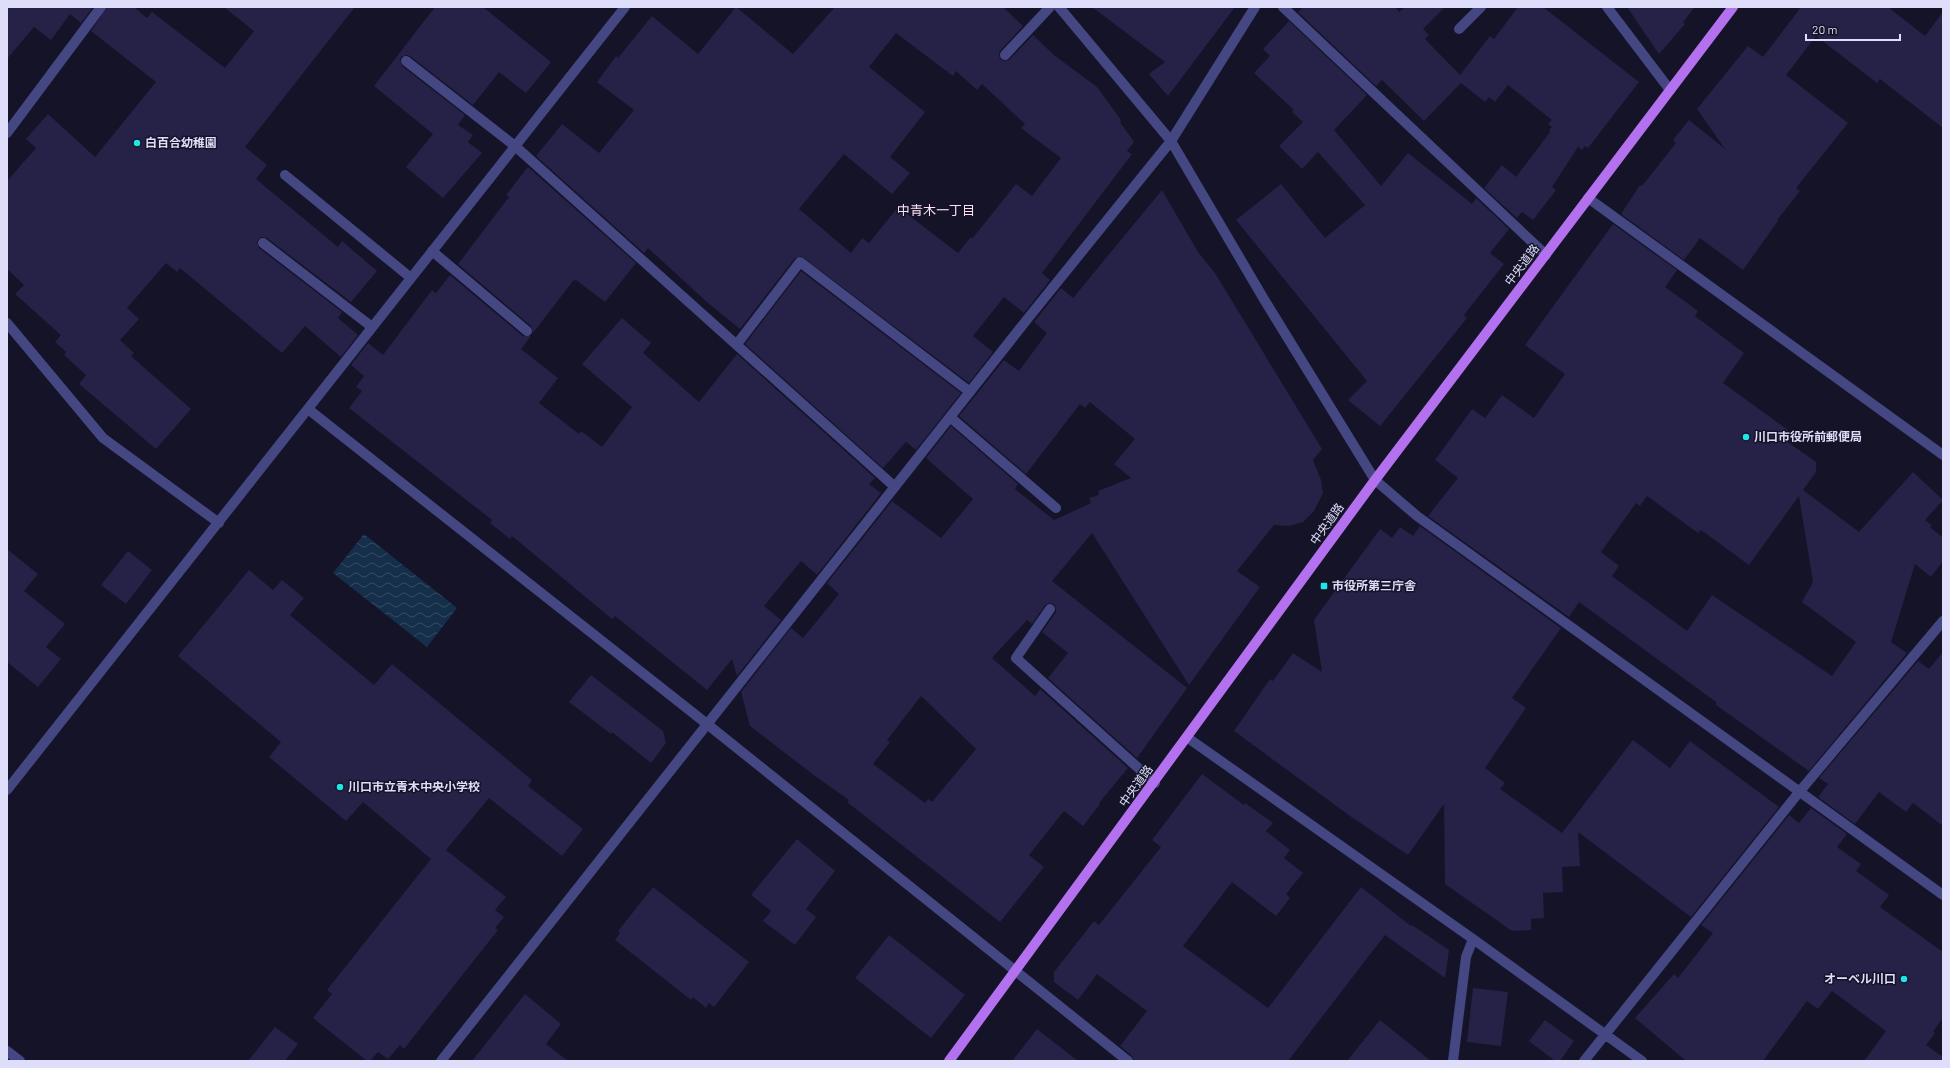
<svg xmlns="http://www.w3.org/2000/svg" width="1950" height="1068" viewBox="0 0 1950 1068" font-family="Barlow,'Noto Sans JP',sans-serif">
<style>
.water{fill:url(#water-waves)}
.building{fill:#252147;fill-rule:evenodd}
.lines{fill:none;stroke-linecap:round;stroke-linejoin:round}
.minor{stroke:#444782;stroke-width:10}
.major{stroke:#b471ef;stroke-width:10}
.poi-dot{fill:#1fe6e6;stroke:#151328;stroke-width:1.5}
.labels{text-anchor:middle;stroke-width:3;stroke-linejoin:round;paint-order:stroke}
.poi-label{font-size:12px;font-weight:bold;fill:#dedefb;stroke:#151328;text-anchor:start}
.street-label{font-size:12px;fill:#dedefb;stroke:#151328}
.neighbourhood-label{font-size:13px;fill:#fce0f4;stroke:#151328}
</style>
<defs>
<pattern id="water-waves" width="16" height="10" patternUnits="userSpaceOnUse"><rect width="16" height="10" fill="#152e4a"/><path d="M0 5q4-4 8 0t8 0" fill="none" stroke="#374c65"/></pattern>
</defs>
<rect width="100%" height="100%" fill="#151328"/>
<!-- water -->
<path class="water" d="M 364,534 L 457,608 L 427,647 L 333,573 Z"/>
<!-- building -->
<path class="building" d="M 7,7 L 93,7 L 81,23 L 70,14 L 51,40 L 34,27 L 7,59 Z
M 107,7 L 134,7 L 147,18 L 152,12 L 225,68 L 254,31 L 224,7 L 355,7 L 245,147 L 267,165 L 256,179 L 338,247 L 342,241 L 377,271 L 351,302 L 267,238 L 261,237 L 257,242 L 259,248 L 342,312 L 338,318 L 358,335 L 341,357 L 305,326 L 282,353 L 180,268 L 177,272 L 166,263 L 127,308 L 139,319 L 120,340 L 134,353 L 131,356 L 191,409 L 156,449 L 79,384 L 86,375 L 64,355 L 66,352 L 55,342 L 61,335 L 15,294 L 24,285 L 7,269 L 7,181 L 36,148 L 26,139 L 48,114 L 95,157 L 156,82 L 91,31 Z
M 435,7 L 483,7 L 551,62 L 526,93 L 499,72 L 473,105 L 410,56 L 407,55 L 401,57 L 400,60 L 402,66 L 465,115 L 458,125 L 473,135 L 468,142 L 482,153 L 443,198 L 406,167 L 433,134 L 374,86 Z
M 736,7 L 793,54 L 835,7 L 1003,7 L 1023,26 L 1000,51 L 999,54 L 1000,59 L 1004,61 L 1009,60 L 1033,35 L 1054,55 L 1097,87 L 1121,120 L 1120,122 L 1134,142 L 1127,151 L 1132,154 L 1042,273 L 1050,280 L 1024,313 L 1004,297 L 973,336 L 993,352 L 969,383 L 801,256 L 795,258 L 740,329 L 708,303 L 648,248 L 644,253 L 536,156 L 562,124 L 599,153 L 634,110 L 597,82 L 616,56 L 618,58 L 652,16 L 698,54 ZM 896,33 L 953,76 L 956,71 L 977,90 L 982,84 L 1025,124 L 1021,128 L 1061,158 L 1032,196 L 1016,184 L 972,239 L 971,237 L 958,253 L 898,207 L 869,243 L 862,238 L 851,253 L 799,209 L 844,154 L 892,194 L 910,173 L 890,157 L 925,112 L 869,67 Z
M 1092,7 L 1235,7 L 1168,96 L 1149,74 L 1165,62 Z
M 1303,7 L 1395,7 L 1399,12 L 1405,7 L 1445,7 L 1423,29 L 1429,35 L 1425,39 L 1460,75 L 1490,36 L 1494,39 L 1518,7 L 1543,7 L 1639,82 L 1588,148 L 1585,146 L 1582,150 L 1578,147 L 1552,187 L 1556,190 L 1533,220 L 1522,212 L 1517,218 L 1484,188 L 1502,165 L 1516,177 L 1550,132 L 1549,130 L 1552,127 L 1548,124 L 1552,120 L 1508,85 L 1495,102 L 1489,97 L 1485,102 L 1461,83 L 1424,121 L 1382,80 L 1376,86 L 1298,12 Z
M 1627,7 L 1695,7 L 1683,22 L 1685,24 L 1659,54 Z
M 1801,7 L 1888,7 L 1925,36 L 1943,12 L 1943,128 L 1880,79 L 1877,83 L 1816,36 L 1786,75 L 1848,123 L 1796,188 L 1800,191 L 1777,220 L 1778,221 L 1743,270 L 1700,238 L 1684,260 L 1621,214 L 1640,185 L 1642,186 L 1676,143 L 1673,140 L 1689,120 L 1725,149 L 1697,109 L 1748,46 L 1763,57 Z
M 1289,21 L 1367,95 L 1334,130 L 1381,186 L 1408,153 L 1472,204 L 1476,198 L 1509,229 L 1490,253 L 1504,264 L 1464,315 L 1467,318 L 1380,426 L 1348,400 L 1367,381 L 1236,220 L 1281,184 L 1325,238 L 1365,205 L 1318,152 L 1302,169 L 1279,146 L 1303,122 L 1292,112 L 1294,110 L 1254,73 L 1270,56 L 1263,49 Z
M 528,167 L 636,263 L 605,302 L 576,280 L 573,281 L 533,333 L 531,326 L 458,264 L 509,197 L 506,195 Z
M 1162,190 L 1198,252 L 1215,273 L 1322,449 L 1313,460 L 1321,480 L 1323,493 L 1314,511 L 1303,522 L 1289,526 L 1274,525 L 1237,571 L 1260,587 L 1189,685 L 1092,533 L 1052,581 L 1187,688 L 1137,758 L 1048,678 L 1068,653 L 1042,632 L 1056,612 L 1056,609 L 1054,604 L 1050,603 L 1045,605 L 1032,624 L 1027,620 L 992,658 L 1035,696 L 1040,689 L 1128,768 L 1099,803 L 1100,804 L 1083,826 L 1064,811 L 1029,855 L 1044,867 L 1000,922 L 847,802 L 849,800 L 815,776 L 750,726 L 741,692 L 791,628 L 803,638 L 839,594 L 827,583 L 892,501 L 941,538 L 973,499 L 926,458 L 951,426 L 1018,484 L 1015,489 L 1054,520 L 1091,503 L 1089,498 L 1099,495 L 1098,491 L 1131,478 L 1114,464 L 1135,439 L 1090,402 L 1085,408 L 1080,404 L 1026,474 L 959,416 L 1004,360 L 1019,371 L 1047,333 L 1034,322 L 1061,288 L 1073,298 ZM 921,696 L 976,749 L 932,802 L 928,799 L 925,803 L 873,764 L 890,742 L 887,740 Z
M 1613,224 L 1677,270 L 1665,287 L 1698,311 L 1695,316 L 1744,353 L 1723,383 L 1788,430 L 1782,438 L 1816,462 L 1816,472 L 1803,490 L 1859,532 L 1913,472 L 1943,500 L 1925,520 L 1932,525 L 1930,527 L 1943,538 L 1943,561 L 1931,577 L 1915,564 L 1891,642 L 1907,653 L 1809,771 L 1716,705 L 1716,702 L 1579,602 L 1569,617 L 1428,516 L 1458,478 L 1435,460 L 1472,409 L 1485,418 L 1502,395 L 1534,418 L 1565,374 L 1525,345 ZM 1647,496 L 1698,533 L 1701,530 L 1749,565 L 1799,496 L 1813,582 L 1802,602 L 1856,642 L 1832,676 L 1712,595 L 1687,631 L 1612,576 L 1619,566 L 1601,552 L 1636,503 L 1640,506 Z
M 801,271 L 961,393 L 916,450 L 906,442 L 883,468 L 745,344 Z
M 450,275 L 523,336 L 531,336 L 521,349 L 558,378 L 539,403 L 579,434 L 581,431 L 602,447 L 632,407 L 582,364 L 622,318 L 651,343 L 643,353 L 699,402 L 737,354 L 875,478 L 869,484 L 881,493 L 817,575 L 801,561 L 764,606 L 781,620 L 737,676 L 732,659 L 707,690 L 615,616 L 612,619 L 512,536 L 510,539 L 490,523 L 492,520 L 349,408 L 362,391 L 356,387 L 364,376 L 351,365 L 368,343 L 383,355 L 432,290 L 436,293 Z
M 1420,526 L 1561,628 L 1512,698 L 1526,708 L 1485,768 L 1505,783 L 1500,789 L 1562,833 L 1633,740 L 1670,768 L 1690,741 L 1779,807 L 1691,917 L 1578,832 L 1580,866 L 1562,867 L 1563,892 L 1543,893 L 1544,918 L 1531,919 L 1531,930 L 1512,931 L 1445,884 L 1444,804 L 1408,855 L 1350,816 L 1234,731 L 1270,679 L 1273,681 L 1293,653 L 1322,672 L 1314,620 L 1380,529 L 1392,538 L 1400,527 L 1413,536 Z
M 7,549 L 38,574 L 24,591 L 65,624 L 46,647 L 61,659 L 38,687 L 7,662 Z
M 128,551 L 152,570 L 126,604 L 101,585 Z
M 249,570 L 273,590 L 282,580 L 304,598 L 290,615 L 374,685 L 392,664 L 532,780 L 528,786 L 583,829 L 562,856 L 489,798 L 446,850 L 506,897 L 495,910 L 504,917 L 495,928 L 498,930 L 404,1049 L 400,1045 L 388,1059 L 378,1052 L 370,1061 L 367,1061 L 313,1018 L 332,994 L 327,990 L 431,859 L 363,802 L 346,821 L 269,757 L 281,742 L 178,656 Z
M 1943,652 L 1943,826 L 1913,803 L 1906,812 L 1879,792 L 1855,824 L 1818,797 L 1828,784 L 1819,778 L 1918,661 L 1929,669 Z
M 591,675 L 663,731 L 666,743 L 651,763 L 612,732 L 611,734 L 569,702 Z
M 1202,774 L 1244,805 L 1245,803 L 1273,823 L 1266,831 L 1290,850 L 1284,858 L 1303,873 L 1286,894 L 1290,898 L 1276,916 L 1232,882 L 1183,946 L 1268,1008 L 1361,887 L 1411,926 L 1412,925 L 1449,950 L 1445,978 L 1385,935 L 1288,1061 L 1134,1061 L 1132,1056 L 1120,1046 L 1147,1011 L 1097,974 L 1078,1000 L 1054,982 L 1054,972 L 1094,921 L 1099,925 L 1161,847 L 1152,840 Z
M 1811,808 L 1847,834 L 1837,847 L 1861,864 L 1856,871 L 1889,895 L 1880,907 L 1943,952 L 1943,1017 L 1933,1032 L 1935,1033 L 1926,1045 L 1943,1057 L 1943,1061 L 1864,1061 L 1886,1031 L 1832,991 L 1818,1009 L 1807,1001 L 1763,1061 L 1686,1061 L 1635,1018 L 1674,974 L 1678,978 L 1713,933 L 1701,925 L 1789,815 L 1799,823 Z
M 797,839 L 835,871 L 806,909 L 816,917 L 795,945 L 763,921 L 771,911 L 751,895 Z
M 653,887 L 749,962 L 714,1007 L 709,1003 L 706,1008 L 693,997 L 691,1000 L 615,940 L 620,933 L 618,931 Z
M 889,935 L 965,995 L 931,1038 L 855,978 Z
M 1473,988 L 1508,992 L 1501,1046 L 1467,1042 Z
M 525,994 L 561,1024 L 546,1044 L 568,1061 L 472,1061 Z
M 1380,1020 L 1431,1061 L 1347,1061 Z
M 1545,1020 L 1574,1041 L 1560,1061 L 1555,1061 L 1529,1041 Z
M 275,1027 L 298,1044 L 285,1061 L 248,1061 Z
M 1037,1029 L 1078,1061 L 1012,1061 Z"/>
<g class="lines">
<!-- minor -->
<path class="minor" d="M 1059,7 L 1171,141 L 1265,301 L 1375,480 L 1417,516 L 1943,895
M 1283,7 L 1546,255
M 1607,7 L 1670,90
M 1459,29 L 1481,7
M 1005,55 L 1050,7
M 406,61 L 515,146 L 895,487
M 7,133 L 101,7
M 285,175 L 411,278
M 1588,198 L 1943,455
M 263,243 L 372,327
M 432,251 L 527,331
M 7,323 L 103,438 L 219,523
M 737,344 L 800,262 L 970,392
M 308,409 L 707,724 L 1128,1061
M 950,417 L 1056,508
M 1050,609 L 1016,658 L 1155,783
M 1188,738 L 1473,939 L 1642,1061
M 7,790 L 625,7
M 7,1051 L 20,1061
M 441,1061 L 1029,317 L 1171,141 L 1255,7
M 1453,1061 L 1466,957 L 1473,939
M 1584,1061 L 1800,791 L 1943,621"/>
<!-- major -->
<path class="major" d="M 949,1061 L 1375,480 L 1733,7"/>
</g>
<!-- markers -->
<g class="poi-dot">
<circle cx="137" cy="143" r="4"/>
<circle cx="1746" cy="437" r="4"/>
<rect x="1320" y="582" width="8" height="8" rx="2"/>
<circle cx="340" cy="787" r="4"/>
<circle cx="1904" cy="979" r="4"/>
</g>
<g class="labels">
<!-- poi labels -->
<g class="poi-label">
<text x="145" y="147">白百合幼稚園</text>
<text x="1754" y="441">川口市役所前郵便局</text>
<text x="1332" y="590">市役所第三庁舎</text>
<text x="348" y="791">川口市立青木中央小学校</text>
<text x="1896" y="983" text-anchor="end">オーベル川口</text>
</g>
<!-- street labels -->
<g class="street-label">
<text transform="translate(1522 265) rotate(-53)" y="4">中央道路</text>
<text transform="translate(1327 524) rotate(-54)" y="4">中央道路</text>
<text transform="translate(1136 786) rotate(-54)" y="4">中央道路</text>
</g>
<!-- neighbourhood labels -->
<g class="neighbourhood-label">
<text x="936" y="215">中青木一丁目</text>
</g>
</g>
<!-- border -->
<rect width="1950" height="1068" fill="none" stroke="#dedefb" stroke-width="16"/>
<!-- scale -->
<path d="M1806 34v6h94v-6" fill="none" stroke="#dedefb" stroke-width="2"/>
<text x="1812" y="34" font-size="12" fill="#dedefb" stroke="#151328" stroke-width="3" paint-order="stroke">20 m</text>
</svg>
